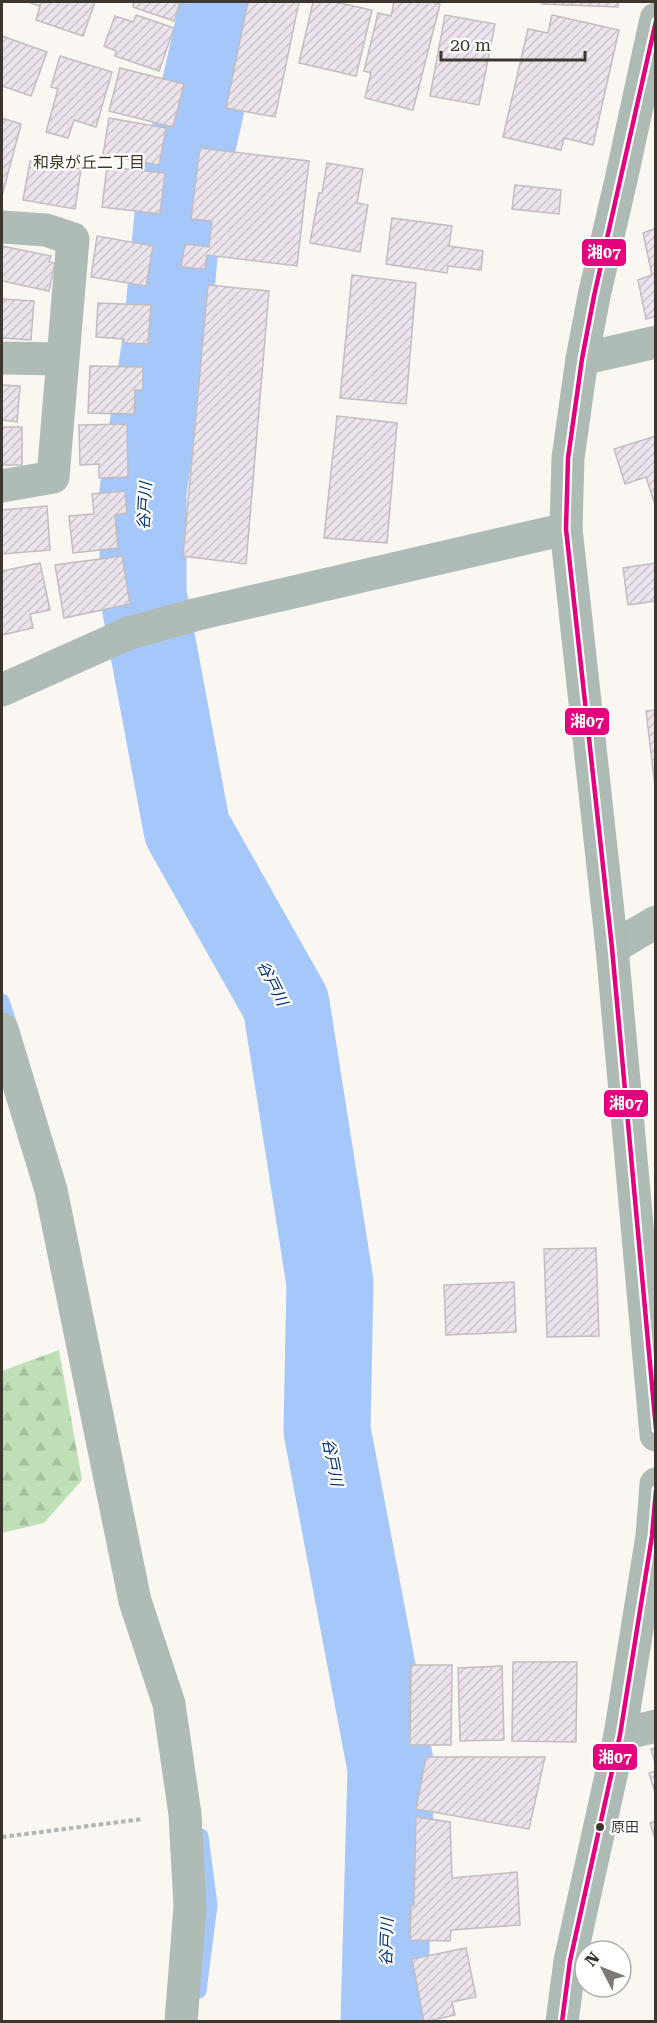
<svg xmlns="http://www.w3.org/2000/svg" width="657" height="2023" viewBox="0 0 657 2023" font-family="'Roboto Serif','Noto Sans JP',serif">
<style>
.forest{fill:url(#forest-firs)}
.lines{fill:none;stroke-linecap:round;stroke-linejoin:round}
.stream{stroke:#a5c7fa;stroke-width:15}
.river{stroke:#a5c7fa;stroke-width:87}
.building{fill:url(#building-hatch);stroke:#c1bdbf;stroke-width:1.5}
.path{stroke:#afb6b1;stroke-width:4;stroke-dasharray:4.5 3;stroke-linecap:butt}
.street{stroke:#afbcb6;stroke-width:33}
.secondary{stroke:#aebbb4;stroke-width:33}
.bus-1-casing{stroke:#fff;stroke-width:9}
.bus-1{stroke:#e5007d;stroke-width:4.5}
.bus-dot{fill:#3c362e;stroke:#fff;stroke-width:2}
.labels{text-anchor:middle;stroke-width:4.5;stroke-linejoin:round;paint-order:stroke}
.bus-label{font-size:14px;fill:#3c362e;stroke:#fff;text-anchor:start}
.neighbourhood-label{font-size:16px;fill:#413425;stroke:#fff}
.water-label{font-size:16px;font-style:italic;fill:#023373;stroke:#fff}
.line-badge{stroke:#fff;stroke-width:2}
.badge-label{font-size:16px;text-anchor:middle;font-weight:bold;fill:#fff}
</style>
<defs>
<pattern id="forest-firs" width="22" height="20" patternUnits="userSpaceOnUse" patternTransform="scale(1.5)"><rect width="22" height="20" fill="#bfe0b6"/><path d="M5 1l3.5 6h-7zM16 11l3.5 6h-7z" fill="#a5c19d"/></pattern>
<pattern id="building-hatch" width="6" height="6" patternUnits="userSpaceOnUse" patternTransform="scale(1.5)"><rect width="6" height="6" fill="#ece3ec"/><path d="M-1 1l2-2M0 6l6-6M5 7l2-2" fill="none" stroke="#cbc3cb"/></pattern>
</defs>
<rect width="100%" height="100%" fill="#faf7f2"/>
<!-- forest -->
<path class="forest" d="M 59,1350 L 82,1480 L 44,1523 L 2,1533 L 2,1371 Z"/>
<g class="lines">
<!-- stream -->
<path class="stream" d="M 2,1001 L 12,1032
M 199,1991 L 210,1905 L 201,1836"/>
<!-- river -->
<path class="river" d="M 224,2 L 179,205 L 166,341 L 143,491 L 143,594 L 187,829 L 286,1004 L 330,1283 L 327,1430 L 391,1768 L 384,2022"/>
</g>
<!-- building -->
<path class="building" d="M 28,2 L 95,2 L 83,36 L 36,20 L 40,6 Z
M 130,2 L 180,2 L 174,21 L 133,7 L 134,3 Z
M 248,2 L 299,2 L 275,117 L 226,108 Z
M 313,2 L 335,2 L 372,10 L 356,76 L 299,63 Z
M 394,2 L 432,2 L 440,4 L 413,110 L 365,98 L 371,73 L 364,71 L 378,13 L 391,16 Z
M 543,2 L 618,2 L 618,7 L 542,4 Z
M 136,15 L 174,28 L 159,71 L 115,56 L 116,51 L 104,46 L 115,16 L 133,22 Z
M 445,15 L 495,24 L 479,105 L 430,96 Z
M 552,15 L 619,30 L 593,145 L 564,138 L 561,150 L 503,137 L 528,29 L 548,33 Z
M 2,36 L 47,52 L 31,96 L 2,86 Z
M 60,56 L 112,72 L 96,127 L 74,120 L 68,138 L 46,132 L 58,89 L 51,87 Z
M 120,68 L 184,84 L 173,127 L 109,111 Z
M 2,118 L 21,124 L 2,196 Z
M 109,118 L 166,128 L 159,165 L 103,155 Z
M 200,148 L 309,161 L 297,266 L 207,255 L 205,269 L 181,267 L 185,244 L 209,247 L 212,221 L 191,219 Z
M 30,161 L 81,169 L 75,209 L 23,200 Z
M 327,163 L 363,169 L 357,203 L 368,205 L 360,252 L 310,243 L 319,193 L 322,193 Z
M 107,167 L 165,173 L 160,214 L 102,207 Z
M 515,185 L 561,190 L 559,214 L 512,209 Z
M 392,218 L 452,226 L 449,246 L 483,251 L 481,270 L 448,266 L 447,273 L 386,264 Z
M 656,228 L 656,316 L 646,319 L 638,280 L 652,275 L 643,233 Z
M 97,236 L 153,246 L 146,286 L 91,277 Z
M 2,246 L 51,256 L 49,262 L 55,263 L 49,291 L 2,281 Z
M 352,275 L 416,283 L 406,404 L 340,398 Z
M 208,285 L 269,291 L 246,564 L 183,556 Z
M 2,299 L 34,301 L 31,340 L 2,338 Z
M 98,303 L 151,305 L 148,344 L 124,343 L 124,339 L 96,337 Z
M 90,366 L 143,367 L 143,390 L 135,390 L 134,414 L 88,413 Z
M 2,385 L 20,386 L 17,422 L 2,420 Z
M 337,416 L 397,423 L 387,543 L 324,538 Z
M 127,424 L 128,477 L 99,478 L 99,464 L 80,465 L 79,425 Z
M 2,427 L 22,427 L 22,465 L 2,465 Z
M 656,436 L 656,508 L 646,477 L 625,484 L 614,449 Z
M 125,491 L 127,513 L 115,515 L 118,548 L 73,553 L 69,516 L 94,514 L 92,494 Z
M 47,506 L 50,550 L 2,554 L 2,510 Z
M 122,556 L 130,604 L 64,618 L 55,565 Z
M 40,563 L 50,610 L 30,614 L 33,628 L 2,635 L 2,571 Z
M 656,563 L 656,601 L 628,605 L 623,568 Z
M 656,710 L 656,795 L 646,711 Z
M 596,1248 L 599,1336 L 547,1337 L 544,1249 Z
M 514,1282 L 516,1332 L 446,1335 L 444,1285 Z
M 513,1662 L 577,1662 L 576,1742 L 512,1741 Z
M 411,1665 L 452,1665 L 451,1745 L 410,1745 Z
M 502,1666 L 504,1740 L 460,1741 L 458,1668 Z
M 656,1748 L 656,1766 L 651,1749 Z
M 426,1757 L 545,1757 L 529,1829 L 416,1809 Z
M 656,1771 L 656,1796 L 649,1773 Z
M 416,1817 L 450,1822 L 452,1878 L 517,1872 L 520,1925 L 451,1930 L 450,1941 L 410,1940 L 411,1906 L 414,1905 Z
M 656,1821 L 656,1842 L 650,1823 Z
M 466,1948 L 476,1997 L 452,2002 L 455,2015 L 424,2022 L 412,1959 Z"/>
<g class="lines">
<!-- path -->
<path class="path" d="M 2,1837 L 143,1819"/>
<!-- street -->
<path class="street" d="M 2,227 L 46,230 L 73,239 L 53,477 L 2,486
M 2,358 L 62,359
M 582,359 L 656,342
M 2,690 L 129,633 L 198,614 L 566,529
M 612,948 L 656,922
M 2,1029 L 51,1190 L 135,1601 L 169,1704 L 185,1814 L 190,1906 L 181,2022
M 620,1735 L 656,1726"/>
<!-- secondary -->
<path class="secondary" d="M 656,19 L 621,180 L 594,296 L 582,359 L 568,458 L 566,529 L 612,948 L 656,1435
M 562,2022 L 570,1961 L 620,1735 L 652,1536 L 656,1484"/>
<defs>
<path id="bus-1" d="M 656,21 L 594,296 L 582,359 L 568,458 L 566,529 L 612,948 L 656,1429
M 562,2022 L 570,1961 L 620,1735 L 652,1536 L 656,1490"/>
</defs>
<!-- bus-1 casing -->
<use href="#bus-1" class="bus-1-casing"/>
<!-- bus-1 -->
<use href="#bus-1" class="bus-1"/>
</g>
<!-- markers -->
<circle class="bus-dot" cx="600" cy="1827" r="5"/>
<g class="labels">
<!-- bus labels -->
<g class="bus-label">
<text x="611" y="1832">原田</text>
</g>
<!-- neighbourhood labels -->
<g class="neighbourhood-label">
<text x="89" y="168">和泉が丘二丁目</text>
</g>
<!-- water labels -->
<g class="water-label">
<text transform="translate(144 506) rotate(-87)" y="6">谷戸川</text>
<text transform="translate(273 983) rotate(63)" y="6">谷戸川</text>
<text transform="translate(333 1462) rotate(79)" y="6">谷戸川</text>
<text transform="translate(386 1942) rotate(-88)" y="6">谷戸川</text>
</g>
</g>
<g class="line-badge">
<rect x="581" y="238" width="46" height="29" rx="6" fill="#e5007d"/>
<rect x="564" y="707" width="46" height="29" rx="6" fill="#e5007d"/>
<rect x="603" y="1089" width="46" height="29" rx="6" fill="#e5007d"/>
<rect x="592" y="1743" width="46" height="28" rx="6" fill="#e5007d"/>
</g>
<g class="badge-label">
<text x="604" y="258">湘07</text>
<text x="587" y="727">湘07</text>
<text x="626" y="1109">湘07</text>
<text x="615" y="1763">湘07</text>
</g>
<!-- border -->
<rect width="657" height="2023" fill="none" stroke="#3c362e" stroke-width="6"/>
<!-- north arrow -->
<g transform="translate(603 1969) rotate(312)"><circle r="28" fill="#ffffff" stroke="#b1afab" stroke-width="1.5"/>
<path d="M0-4.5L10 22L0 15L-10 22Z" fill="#7e7a73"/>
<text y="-9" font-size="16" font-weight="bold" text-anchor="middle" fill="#3c362e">N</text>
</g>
<!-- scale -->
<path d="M441 51v9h144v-9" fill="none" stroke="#3c362e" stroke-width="3"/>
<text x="450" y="51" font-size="18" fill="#3c362e" stroke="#ffffff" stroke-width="4.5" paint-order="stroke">20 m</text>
</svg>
